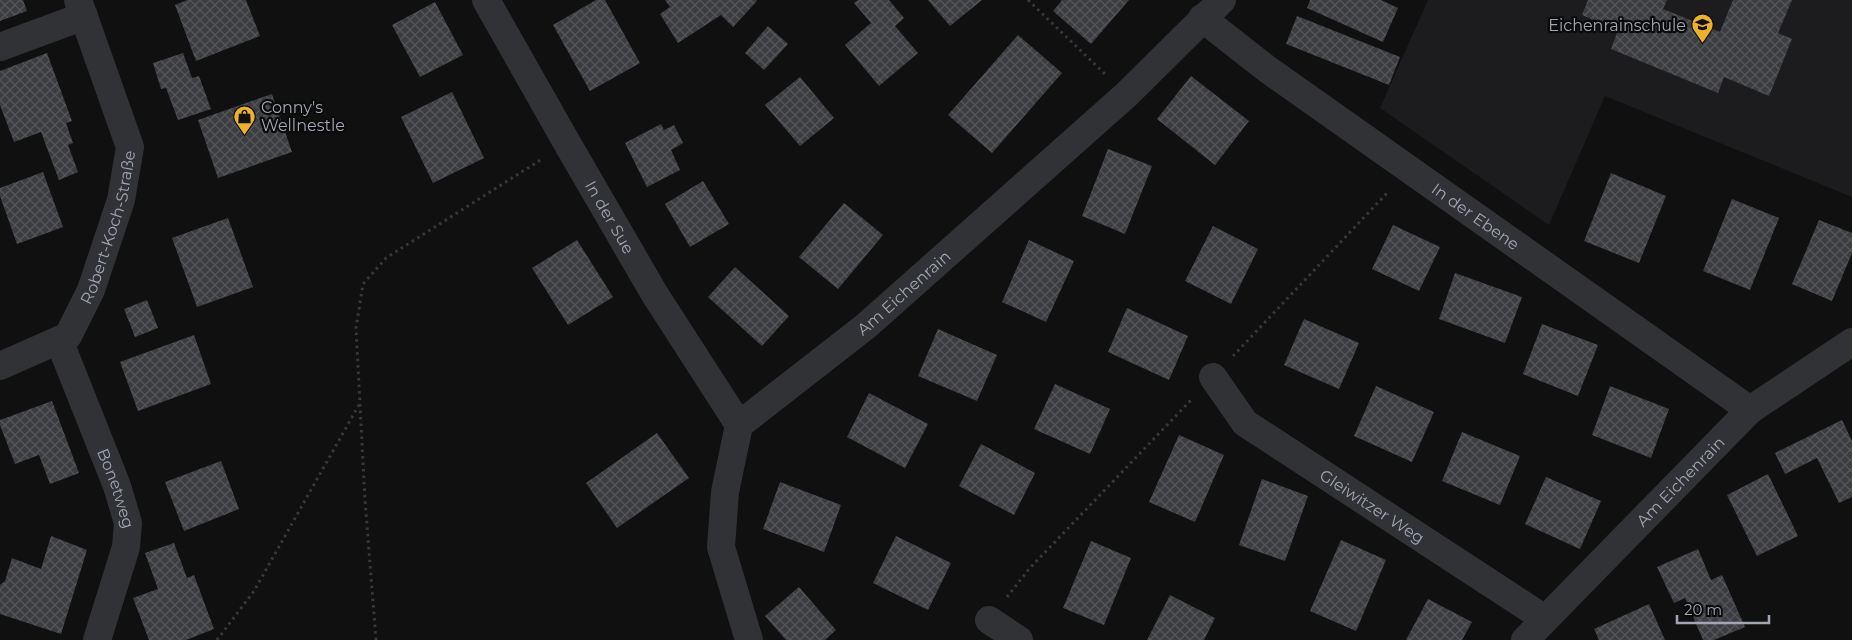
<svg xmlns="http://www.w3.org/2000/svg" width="1852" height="640" viewBox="0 0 1852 640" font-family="Montserrat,sans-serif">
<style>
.built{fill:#1c1c1e}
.building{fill:url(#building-cross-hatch)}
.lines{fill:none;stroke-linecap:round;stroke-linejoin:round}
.path{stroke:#37393d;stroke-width:3;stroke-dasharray:2.5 4;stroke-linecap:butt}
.minor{stroke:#313236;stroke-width:28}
.labels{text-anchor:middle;stroke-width:4.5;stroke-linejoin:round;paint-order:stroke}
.poi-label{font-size:16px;fill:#a1a6b2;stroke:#0b0b0c;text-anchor:end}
.street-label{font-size:16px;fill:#a1a6b2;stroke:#0b0b0c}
</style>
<defs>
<pattern id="building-cross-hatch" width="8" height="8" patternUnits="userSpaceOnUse" patternTransform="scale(1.25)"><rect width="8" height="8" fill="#3c3d41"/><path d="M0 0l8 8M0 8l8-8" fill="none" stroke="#55565a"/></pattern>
</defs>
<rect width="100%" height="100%" fill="#101011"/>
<!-- built -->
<path class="built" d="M 1428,0 L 1852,0 L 1852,197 L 1605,96 L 1549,225 L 1380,108 Z"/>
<!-- building -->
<path class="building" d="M 0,0 L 23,0 L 27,11 L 0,21 Z
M 187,0 L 246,0 L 260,36 L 196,61 L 175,5 Z
M 596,0 L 605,0 L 640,63 L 590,91 L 553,25 Z
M 665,0 L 756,0 L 757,1 L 733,27 L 721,15 L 678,43 L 660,14 L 670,7 Z
M 858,0 L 889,0 L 904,18 L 895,26 L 918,53 L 879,86 L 845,45 L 871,23 L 854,3 Z
M 928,0 L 982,0 L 950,26 Z
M 1062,0 L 1129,0 L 1091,44 L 1053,11 Z
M 1310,0 L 1381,0 L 1398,8 L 1383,42 L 1307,8 Z
M 1588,0 L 1667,0 L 1663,9 L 1720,32 L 1733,0 L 1792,0 L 1778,33 L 1792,39 L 1769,96 L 1724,77 L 1718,93 L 1611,49 L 1618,30 L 1582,15 Z
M 435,2 L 463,55 L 420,77 L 392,25 Z
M 1297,16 L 1400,57 L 1389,85 L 1286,44 Z
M 768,26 L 788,44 L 764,70 L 745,53 Z
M 1018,35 L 1062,73 L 992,153 L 948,115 Z
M 47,53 L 72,121 L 66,123 L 73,143 L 68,145 L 78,172 L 59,180 L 41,132 L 14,142 L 0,105 L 0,71 Z
M 183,53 L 192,78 L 199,76 L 211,109 L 178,120 L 166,88 L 161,89 L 153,63 Z
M 1191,76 L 1249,121 L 1215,165 L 1157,119 Z
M 800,77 L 834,118 L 800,146 L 765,105 Z
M 452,92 L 484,158 L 433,183 L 401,117 Z
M 272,94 L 292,152 L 218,178 L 198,120 Z
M 661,124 L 664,130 L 674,125 L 683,143 L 671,150 L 680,170 L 647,187 L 625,143 Z
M 1108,149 L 1152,166 L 1125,234 L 1082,216 Z
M 43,172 L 63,227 L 17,244 L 0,196 L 0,188 Z
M 1611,173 L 1666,196 L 1639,263 L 1584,241 Z
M 703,181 L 729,224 L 690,247 L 665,204 Z
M 1732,199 L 1779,218 L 1750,290 L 1703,271 Z
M 844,203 L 883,235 L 838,289 L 799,257 Z
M 228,218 L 253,287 L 197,307 L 172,238 Z
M 1819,220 L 1852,233 L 1852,253 L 1832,301 L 1792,284 Z
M 1393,225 L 1440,247 L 1419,291 L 1372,269 Z
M 1213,226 L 1258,249 L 1231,304 L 1185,281 Z
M 577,240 L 613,297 L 568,325 L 532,268 Z
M 1029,240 L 1074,261 L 1046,322 L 1002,302 Z
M 735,267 L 789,316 L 762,346 L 708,297 Z
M 1455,273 L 1522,297 L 1505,343 L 1439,319 Z
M 147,300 L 158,328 L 135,337 L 124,309 Z
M 1127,308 L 1188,336 L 1169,380 L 1108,352 Z
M 1304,319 L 1359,343 L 1339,389 L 1284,365 Z
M 1542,324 L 1598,345 L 1578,396 L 1523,374 Z
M 938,329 L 997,355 L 977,401 L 918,376 Z
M 194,335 L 211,384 L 138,411 L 120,362 Z
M 1055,384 L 1110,409 L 1090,454 L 1034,429 Z
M 1376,386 L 1434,412 L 1412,462 L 1354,436 Z
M 1610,386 L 1669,409 L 1651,458 L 1592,435 Z
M 869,393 L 928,424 L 905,468 L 847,437 Z
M 52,401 L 79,473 L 50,484 L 39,455 L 15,464 L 0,425 L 0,420 Z
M 1842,420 L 1852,441 L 1852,497 L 1839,503 L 1817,458 L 1785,474 L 1775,453 Z
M 1462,432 L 1520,456 L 1500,505 L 1442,481 Z
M 657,433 L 689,478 L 617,528 L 586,483 Z
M 1179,435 L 1224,455 L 1195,522 L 1149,502 Z
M 981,444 L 1035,473 L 1014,515 L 959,486 Z
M 221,461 L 239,509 L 184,531 L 165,482 Z
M 1768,474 L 1798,536 L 1757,556 L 1727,495 Z
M 1546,477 L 1601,501 L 1580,549 L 1525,524 Z
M 1262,479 L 1308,496 L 1285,561 L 1239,545 Z
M 780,482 L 841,505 L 824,552 L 763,529 Z
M 51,536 L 87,550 L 61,634 L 0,614 L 0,585 L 5,581 L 12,558 L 41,569 Z
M 896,536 L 951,563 L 928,610 L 873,583 Z
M 1341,540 L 1386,560 L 1356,631 L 1310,611 Z
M 1091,541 L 1131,558 L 1104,625 L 1063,608 Z
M 174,543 L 187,578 L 194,575 L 214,629 L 186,640 L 149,640 L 133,598 L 158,589 L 145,553 Z
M 1698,549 L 1711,580 L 1722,575 L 1745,627 L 1714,640 L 1703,640 L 1685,598 L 1674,603 L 1657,567 Z
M 799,587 L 836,630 L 825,640 L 786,640 L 765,616 Z
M 1170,595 L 1215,618 L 1204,640 L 1147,640 Z
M 1428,599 L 1472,622 L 1462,640 L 1406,640 Z
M 1649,604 L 1665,640 L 1599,640 L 1594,629 Z"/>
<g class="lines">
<!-- path -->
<path class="path" d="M 1028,0 L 1105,74
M 1233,356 L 1388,192
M 1007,597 L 1029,569 L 1192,399
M 217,640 L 254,591 L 360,403
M 376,640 L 365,500 L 356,328 L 363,284 L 386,258 L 542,159"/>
<!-- minor -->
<g class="minor">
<path id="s1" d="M 486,0 L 567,143 L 654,293 L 739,425"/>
<path id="s2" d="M 1202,18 L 1267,69 L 1750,410"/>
<path d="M 0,47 L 84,16"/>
<path id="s3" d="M 59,340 L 117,486 L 128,523 L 126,547 L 97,640"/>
<path id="s4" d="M 0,366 L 68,336 L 91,290 L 121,200 L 130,147 L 78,0"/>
<path id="s5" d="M 1213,377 L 1245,423 L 1545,619"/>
<path d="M 989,620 L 1019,640"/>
<path id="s6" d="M 749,640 L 721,547 L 725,492 L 739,425 L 866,326 L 1126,95 L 1222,0"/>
<path id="s7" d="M 1525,640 L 1750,410 L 1852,342"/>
</g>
</g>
<!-- icons -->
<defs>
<symbol id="school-pin" viewBox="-11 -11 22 30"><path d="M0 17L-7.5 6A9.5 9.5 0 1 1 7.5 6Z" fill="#ecb12d" stroke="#0b0b0c"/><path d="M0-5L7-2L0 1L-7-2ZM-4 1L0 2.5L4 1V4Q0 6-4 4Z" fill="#111"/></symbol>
<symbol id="shop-pin" viewBox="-11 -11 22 30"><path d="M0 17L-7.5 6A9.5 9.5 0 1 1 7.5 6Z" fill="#ecb12d" stroke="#0b0b0c"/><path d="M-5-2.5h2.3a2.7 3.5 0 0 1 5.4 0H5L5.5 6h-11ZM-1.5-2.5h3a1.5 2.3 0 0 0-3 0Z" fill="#111"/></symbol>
</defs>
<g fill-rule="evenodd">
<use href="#school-pin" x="1690" y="12" width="25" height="34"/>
<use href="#shop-pin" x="232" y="104" width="25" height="34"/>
</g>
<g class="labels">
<!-- poi labels -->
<g class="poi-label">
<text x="1686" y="31">Eichenrainschule</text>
<text x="261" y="113" text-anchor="start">Conny's<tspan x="261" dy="18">Wellnestle</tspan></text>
</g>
<!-- street labels -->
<g class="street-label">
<text dy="6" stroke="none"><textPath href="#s2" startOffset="338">In der Ebene</textPath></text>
<text dy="6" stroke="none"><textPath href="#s1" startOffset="250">In der Sue</textPath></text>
<text dy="6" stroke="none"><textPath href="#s4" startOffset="191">Robert-Koch-Straße</textPath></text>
<text dy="6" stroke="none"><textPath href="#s6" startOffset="432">Am Eichenrain</textPath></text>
<text dy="6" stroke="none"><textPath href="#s7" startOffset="222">Am Eichenrain</textPath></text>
<text dy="6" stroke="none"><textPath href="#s3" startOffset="159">Bonetweg</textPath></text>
<text dy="6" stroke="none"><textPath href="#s5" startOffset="208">Gleiwitzer Weg</textPath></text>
</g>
</g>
<!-- scale -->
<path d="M1677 615v8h92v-8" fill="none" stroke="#a1a6b2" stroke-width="2.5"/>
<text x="1684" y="615" font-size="15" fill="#a1a6b2" stroke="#0b0b0c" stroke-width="4" paint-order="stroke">20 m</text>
</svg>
